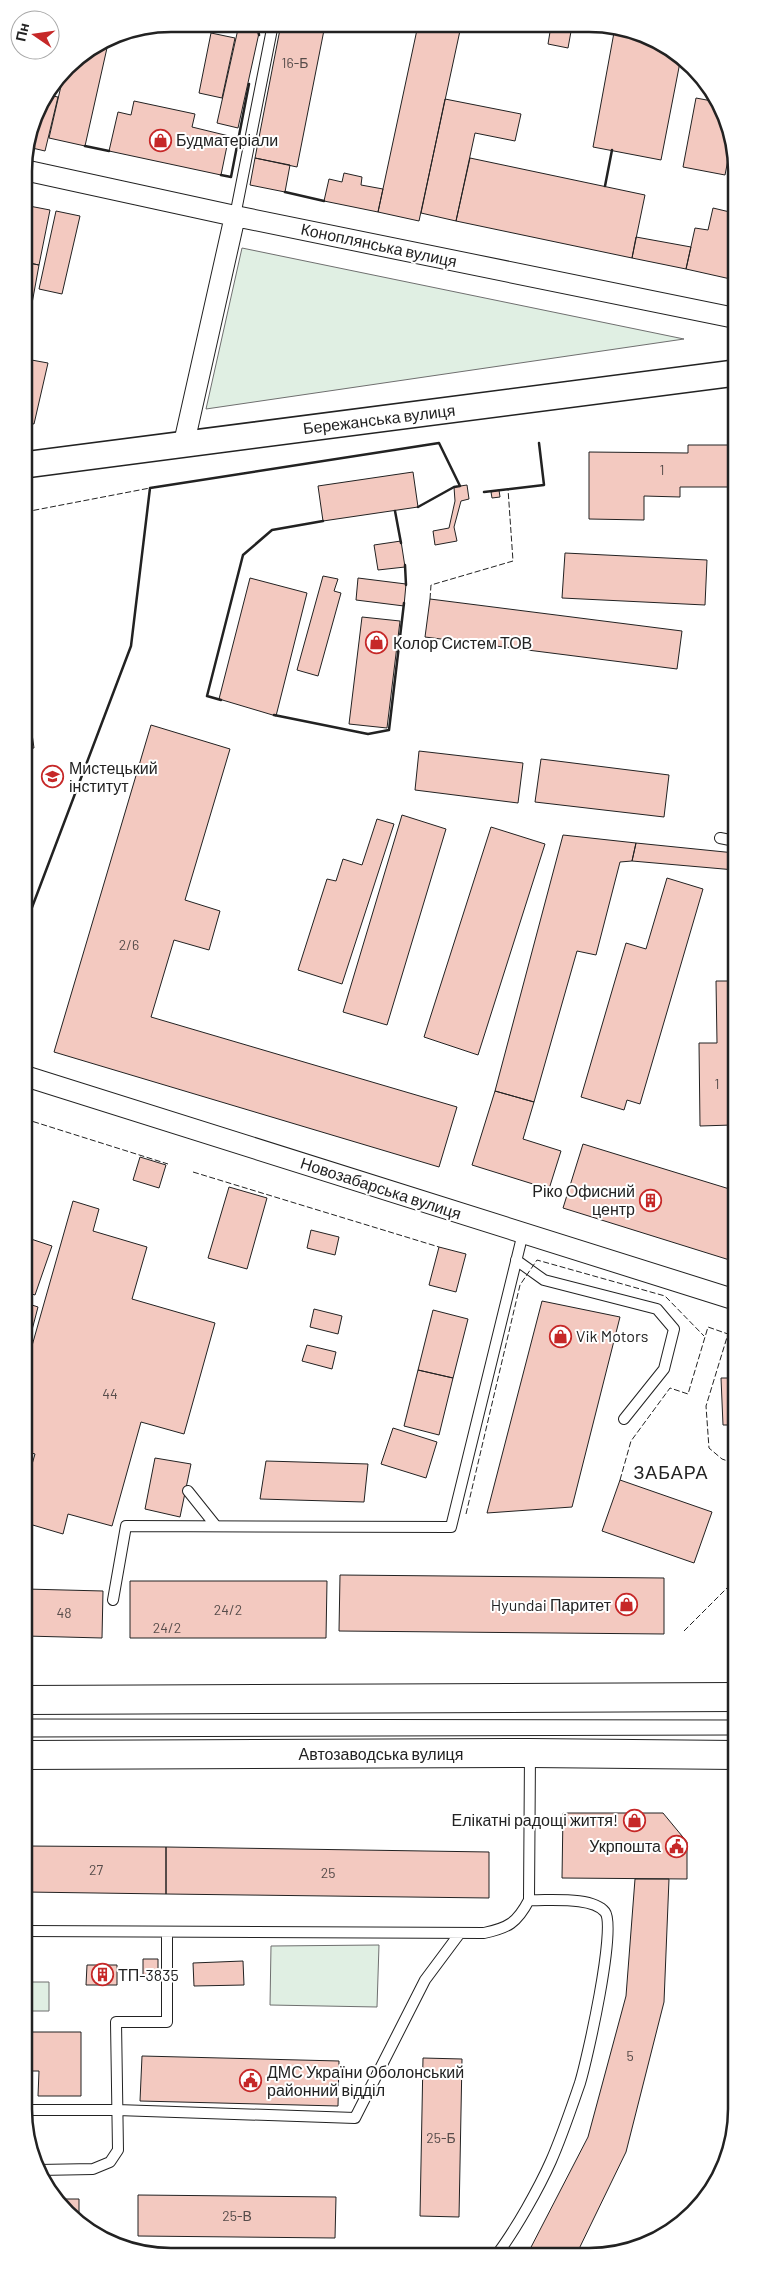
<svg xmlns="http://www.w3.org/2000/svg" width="761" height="2280" viewBox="0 0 761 2280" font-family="Barlow,sans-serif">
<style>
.green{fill:#e0efe3;stroke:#6f6f6f}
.building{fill:#f3c9c0;stroke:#222}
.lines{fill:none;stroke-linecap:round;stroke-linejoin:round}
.service-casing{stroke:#222;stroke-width:12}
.minor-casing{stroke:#222;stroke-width:22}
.tertiary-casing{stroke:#222;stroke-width:28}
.primary-casing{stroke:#222;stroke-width:30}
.service{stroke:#fff;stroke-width:10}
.minor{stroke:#fff;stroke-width:20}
.tertiary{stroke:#fff;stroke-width:25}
.primary{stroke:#fff;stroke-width:28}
.tram{stroke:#222;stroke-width:1}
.fence{stroke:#222;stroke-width:1;stroke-dasharray:6 2.5;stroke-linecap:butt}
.wall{stroke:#222;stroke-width:2.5}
.labels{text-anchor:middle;stroke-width:4;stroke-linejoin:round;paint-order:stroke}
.number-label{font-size:14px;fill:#564c4a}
.poi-label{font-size:16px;fill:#222;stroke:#fff;text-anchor:start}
.street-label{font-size:16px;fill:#222;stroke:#fff}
.neighbourhood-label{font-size:18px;letter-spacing:1px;fill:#222;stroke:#fff}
.rim{fill:none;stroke:#222;stroke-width:2.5}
</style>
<rect width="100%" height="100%" fill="#fff"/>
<!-- green -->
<path class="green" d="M 242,248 L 684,339 L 206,409 Z
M 379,1945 L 377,2007 L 270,2005 L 271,1946 Z
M 49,1982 L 49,2011 L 26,2011 L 26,1982 Z"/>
<!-- building -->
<path class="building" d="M 281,24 L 325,25 L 297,167 L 255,158 Z
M 418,25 L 461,26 L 419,221 L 378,212 Z
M 551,26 L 572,26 L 568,48 L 548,44 Z
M 615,27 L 663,43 L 681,57 L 661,160 L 593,147 Z
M 238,29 L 259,33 L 238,128 L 217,123 Z
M 211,33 L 235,38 L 222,98 L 199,93 Z
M 109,39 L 85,146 L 49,138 L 64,73 L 74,61 Z
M 48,95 L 58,97 L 45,151 L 28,147 L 39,107 Z
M 696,98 L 712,101 L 732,139 L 725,175 L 683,167 Z
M 445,99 L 521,114 L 515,141 L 475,133 L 456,221 L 421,213 Z
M 134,101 L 195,114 L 192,127 L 229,136 L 221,175 L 109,151 L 118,112 L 131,115 Z
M 255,158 L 290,165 L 285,192 L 250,185 Z
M 470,158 L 645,195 L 632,258 L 456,221 Z
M 344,173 L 362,177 L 361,185 L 383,189 L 378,212 L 324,201 L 329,179 L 342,182 Z
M 24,205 L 50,210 L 39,265 L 24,262 Z
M 713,208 L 734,213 L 735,280 L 686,269 L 695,228 L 708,230 Z
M 56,211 L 80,216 L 62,294 L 39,289 Z
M 636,237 L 691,247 L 686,269 L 632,258 Z
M 24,262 L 39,265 L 25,342 L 24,342 Z
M 26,359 L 48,363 L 34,424 L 24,422 L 24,367 Z
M 688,445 L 735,445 L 735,487 L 680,487 L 680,497 L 644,496 L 644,520 L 589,519 L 589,452 L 688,453 Z
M 413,472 L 418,507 L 323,521 L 318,486 Z
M 467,485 L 469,499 L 461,501 L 454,527 L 457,541 L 435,545 L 433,531 L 449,528 L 455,501 L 454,487 Z
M 499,490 L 500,497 L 492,498 L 491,492 Z
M 401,541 L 405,567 L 378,570 L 374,545 Z
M 565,553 L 707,560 L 705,605 L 562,598 Z
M 323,576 L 338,579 L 334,591 L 341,593 L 318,676 L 297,670 Z
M 250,578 L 307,593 L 276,716 L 219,699 Z
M 358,578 L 406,584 L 404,606 L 356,600 Z
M 430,599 L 682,631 L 677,669 L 425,637 Z
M 362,617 L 400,621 L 387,728 L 349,724 Z
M 28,705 L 34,748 L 25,749 L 25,706 Z
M 151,725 L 230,749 L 185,900 L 220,911 L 209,950 L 174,940 L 151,1017 L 457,1107 L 439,1167 L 54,1052 Z
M 419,751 L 523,763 L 518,803 L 415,790 Z
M 541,759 L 669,775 L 664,817 L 535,802 Z
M 402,815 L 446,829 L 387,1025 L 343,1012 Z
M 377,819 L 394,824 L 342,984 L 298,970 L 327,879 L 336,881 L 343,859 L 362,865 Z
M 491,827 L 545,844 L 478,1055 L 424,1037 Z
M 563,835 L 636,843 L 632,861 L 620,862 L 596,955 L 577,951 L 534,1102 L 495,1091 Z
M 636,843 L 735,853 L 735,870 L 632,861 Z
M 667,878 L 703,889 L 640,1104 L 627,1100 L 624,1110 L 581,1097 L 626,943 L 646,949 Z
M 731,895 L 735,895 L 735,939 L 731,939 Z
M 716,981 L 735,981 L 736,1153 L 732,1153 L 732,1125 L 700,1126 L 699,1043 L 717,1043 Z
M 495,1091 L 534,1102 L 523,1139 L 561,1151 L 549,1189 L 472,1165 Z
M 583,1144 L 736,1191 L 736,1262 L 563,1208 Z
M 140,1157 L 166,1165 L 159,1188 L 133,1180 Z
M 229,1187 L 267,1198 L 247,1269 L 208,1258 Z
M 73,1201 L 99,1209 L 93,1231 L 147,1247 L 132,1299 L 215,1323 L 184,1434 L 141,1422 L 112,1526 L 68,1514 L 63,1534 L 26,1523 L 26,1485 L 35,1454 L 26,1451 L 26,1367 Z
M 311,1230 L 339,1237 L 335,1255 L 307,1248 Z
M 25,1237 L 52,1246 L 35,1295 L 26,1292 Z
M 439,1247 L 466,1254 L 456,1292 L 429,1285 Z
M 542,1301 L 620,1317 L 572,1507 L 487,1513 Z
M 26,1303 L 38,1307 L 26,1353 Z
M 314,1309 L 342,1316 L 338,1334 L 310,1327 Z
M 433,1310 L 468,1319 L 453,1378 L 418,1370 Z
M 307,1345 L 336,1352 L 332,1369 L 302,1361 Z
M 418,1370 L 453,1378 L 439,1435 L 404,1426 Z
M 736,1375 L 736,1425 L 723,1425 L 721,1378 L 734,1378 Z
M 393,1428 L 437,1442 L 426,1478 L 381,1464 Z
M 155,1458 L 191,1464 L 180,1517 L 145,1509 Z
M 266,1461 L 368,1464 L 364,1502 L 260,1499 Z
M 620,1480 L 712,1512 L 694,1563 L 602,1531 Z
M 340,1575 L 664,1578 L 664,1634 L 339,1631 Z
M 130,1581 L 327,1581 L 326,1638 L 130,1638 Z
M 26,1589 L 103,1591 L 102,1638 L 26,1636 Z
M 563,1813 L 663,1813 L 687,1842 L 687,1879 L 562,1878 Z
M 26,1846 L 166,1847 L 166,1894 L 26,1892 Z
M 166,1847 L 489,1852 L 489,1898 L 166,1894 Z
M 635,1879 L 669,1879 L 664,2002 L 626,2152 L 577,2253 L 528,2253 L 588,2137 L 626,1996 Z
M 143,1959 L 158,1959 L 158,1977 L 143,1977 Z
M 243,1961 L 244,1985 L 194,1986 L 193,1963 Z
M 87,1965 L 117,1965 L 117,1985 L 86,1985 Z
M 27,2032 L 81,2032 L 81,2096 L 38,2096 L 39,2071 L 27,2071 Z
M 142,2056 L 339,2061 L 338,2106 L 140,2101 Z
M 423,2058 L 462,2059 L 459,2217 L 420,2216 Z
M 138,2195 L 336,2197 L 335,2238 L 138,2236 Z
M 56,2199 L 79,2199 L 79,2221 L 67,2213 Z"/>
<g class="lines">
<defs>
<path id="service" d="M 235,216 L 273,24
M 720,838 L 735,841
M 516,1260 L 544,1280 L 657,1309 L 674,1329 L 664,1369 L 624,1419
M 188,1491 L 216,1526
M 113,1600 L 126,1526 L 451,1527 L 523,1233
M 26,1931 L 484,1933 C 508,1928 517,1923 529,1900 L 530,1754
M 27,2110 L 117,2110 L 355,2118 L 425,1980 L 460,1933
M 39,2170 L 93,2169 L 110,2162 L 118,2150 L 116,2022 L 167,2022 L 167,1933
M 498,2253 C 516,2229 539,2188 551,2161 C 562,2136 571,2109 580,2083 C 587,2060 617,1927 605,1912 C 592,1896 549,1901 529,1900"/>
<path id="minor" d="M 24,170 L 235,216 L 735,318
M 184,443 L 235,216
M 25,1076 L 736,1300"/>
<path id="tertiary" d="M 24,465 L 735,373"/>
<path id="primary" d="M 26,1700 L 736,1697
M 26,1755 L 530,1753 L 736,1755"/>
</defs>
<!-- service casing -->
<use href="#service" class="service-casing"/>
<!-- minor casing -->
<use href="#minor" class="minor-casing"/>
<!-- tertiary casing -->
<use href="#tertiary" class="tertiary-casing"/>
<!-- primary casing -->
<use href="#primary" class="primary-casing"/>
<!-- service -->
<use href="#service" class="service"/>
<!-- minor -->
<use href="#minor" class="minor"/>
<!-- tertiary -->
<use href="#tertiary" class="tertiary"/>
<!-- primary -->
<use href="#primary" class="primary"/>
<!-- tram -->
<path class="tram" d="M 26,1719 L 736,1720
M 26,1737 L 736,1735"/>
<!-- fence -->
<path class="fence" d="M 25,512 L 150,488
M 430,599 L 431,585 L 513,561 L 508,489
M 25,1119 L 168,1164
M 193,1172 L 439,1247
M 620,1480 L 631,1441 L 670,1388 L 688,1394 L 708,1327 L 728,1334 L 706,1406 L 709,1448 L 722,1459 L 736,1464
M 466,1514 L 520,1285 L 537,1260 L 665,1296 L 704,1336
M 684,1631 L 736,1579"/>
<!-- wall -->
<path class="wall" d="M 257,24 L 259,35
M 85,146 L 109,151
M 221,175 L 231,177 L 249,84
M 605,186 L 612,150
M 285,192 L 324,201
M 484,492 L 544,485 L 539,443
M 395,511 L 401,543
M 405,565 L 406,585
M 221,700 L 207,696 L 243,555 L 272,530 L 323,521
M 274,715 L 368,734 L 389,730 L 404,603
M 25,908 L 31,910 L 131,646 L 150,488 L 439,443 L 460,486 L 454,487 L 418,507"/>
</g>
<!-- icons -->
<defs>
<symbol id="shop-ring" viewBox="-11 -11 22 22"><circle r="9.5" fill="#fff" stroke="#c62828" stroke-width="1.5"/><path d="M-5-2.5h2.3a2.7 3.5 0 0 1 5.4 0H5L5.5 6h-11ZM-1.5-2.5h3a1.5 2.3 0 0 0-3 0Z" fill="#c62828"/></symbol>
<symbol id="university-ring" viewBox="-11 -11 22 22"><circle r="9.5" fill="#fff" stroke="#c62828" stroke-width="1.5"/><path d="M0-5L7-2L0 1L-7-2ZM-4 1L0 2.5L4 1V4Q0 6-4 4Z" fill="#c62828"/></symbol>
<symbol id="building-ring" viewBox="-11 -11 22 22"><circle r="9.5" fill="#fff" stroke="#c62828" stroke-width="1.5"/><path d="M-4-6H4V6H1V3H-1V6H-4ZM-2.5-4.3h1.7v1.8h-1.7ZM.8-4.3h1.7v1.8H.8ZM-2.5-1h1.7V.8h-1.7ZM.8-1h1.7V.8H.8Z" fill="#c62828"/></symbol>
<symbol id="civic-ring" viewBox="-11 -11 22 22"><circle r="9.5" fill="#fff" stroke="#c62828" stroke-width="1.5"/><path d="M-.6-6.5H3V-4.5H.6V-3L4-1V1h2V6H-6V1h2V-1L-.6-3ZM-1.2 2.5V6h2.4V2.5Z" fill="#c62828"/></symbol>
</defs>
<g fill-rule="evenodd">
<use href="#shop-ring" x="148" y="128" width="25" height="25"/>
<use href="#shop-ring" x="364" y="630" width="25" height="25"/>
<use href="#university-ring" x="40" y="764" width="25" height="25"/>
<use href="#building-ring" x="638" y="1188" width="25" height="25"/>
<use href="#shop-ring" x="548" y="1324" width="25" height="25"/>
<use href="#shop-ring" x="614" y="1592" width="25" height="25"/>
<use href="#shop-ring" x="622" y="1808" width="25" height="25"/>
<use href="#civic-ring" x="664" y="1834" width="25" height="25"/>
<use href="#building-ring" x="90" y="1962" width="25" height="25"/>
<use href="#civic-ring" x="238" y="2068" width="25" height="25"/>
</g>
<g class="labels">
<!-- number labels -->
<g class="number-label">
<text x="295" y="68">16-Б</text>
<text x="662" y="475">1</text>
<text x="129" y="950">2/6</text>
<text x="717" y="1089">1</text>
<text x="110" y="1399">44</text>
<text x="228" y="1615">24/2</text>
<text x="64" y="1618">48</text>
<text x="167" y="1633">24/2</text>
<text x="96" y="1875">27</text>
<text x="328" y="1878">25</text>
<text x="630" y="2061">5</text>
<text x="441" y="2143">25-Б</text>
<text x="237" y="2221">25-В</text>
</g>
<!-- poi labels -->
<g class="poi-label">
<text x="176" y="146">Будматеріали</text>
<text x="393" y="649">Колор Систем ТОВ</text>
<text x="69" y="774">Мистецький<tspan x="69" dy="18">інститут</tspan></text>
<text x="635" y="1197" text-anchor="end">Ріко Офисний<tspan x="635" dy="18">центр</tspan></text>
<text x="576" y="1342">Vik Motors</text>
<text x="611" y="1611" text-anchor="end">Hyundai Паритет</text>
<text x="618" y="1826" text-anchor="end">Елікатні радощі життя!</text>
<text x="661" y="1852" text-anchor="end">Укрпошта</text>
<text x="118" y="1981">ТП-3835</text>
<text x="267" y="2078">ДМС України Оболонський<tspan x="267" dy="18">районний відділ</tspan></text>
</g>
<!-- street labels -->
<g class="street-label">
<text transform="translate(379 245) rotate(12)" y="6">Коноплянська вулиця</text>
<text transform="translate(379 419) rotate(-7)" y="6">Бережанська вулиця</text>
<text transform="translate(381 1188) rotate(18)" y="6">Новозабарська вулиця</text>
<text x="381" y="1760">Автозаводська вулиця</text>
</g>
<!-- neighbourhood labels -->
<g class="neighbourhood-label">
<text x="671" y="1479">ЗАБАРА</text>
</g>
</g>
<!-- crop -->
<path d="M0 0H761V2280H0ZM171 32H589A139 139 0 0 1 728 171V2109A139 139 0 0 1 589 2248H171A139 139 0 0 1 32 2109V171A139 139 0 0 1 171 32Z" fill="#fff" fill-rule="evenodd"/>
<path class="rim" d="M171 32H589A139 139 0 0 1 728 171V2109A139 139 0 0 1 589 2248H171A139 139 0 0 1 32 2109V171A139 139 0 0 1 171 32Z"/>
<!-- north arrow -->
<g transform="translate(35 35) rotate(283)"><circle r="24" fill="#ffffff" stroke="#a7a7a7"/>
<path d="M0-4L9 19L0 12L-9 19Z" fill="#c62828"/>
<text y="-8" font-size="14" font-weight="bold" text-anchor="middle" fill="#222222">Пн</text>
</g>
</svg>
